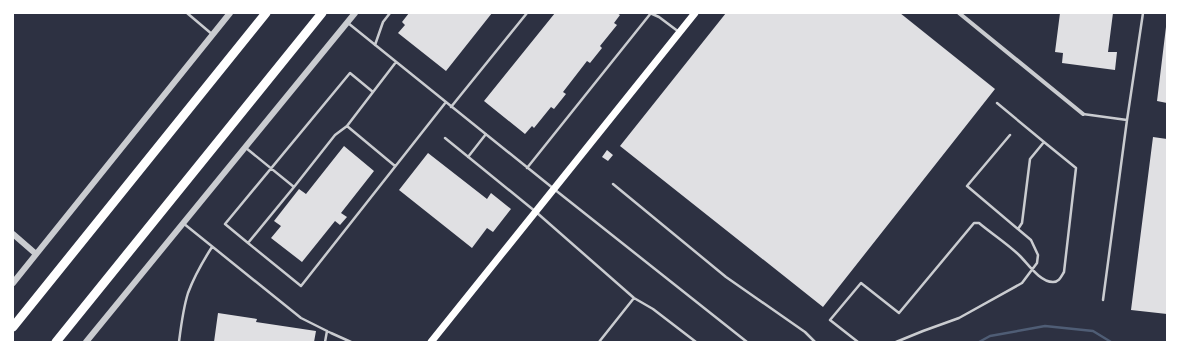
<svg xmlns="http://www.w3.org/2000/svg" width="1180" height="355" viewBox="0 0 1180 355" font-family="Karla,sans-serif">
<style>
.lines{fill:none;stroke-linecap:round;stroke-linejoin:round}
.stream{stroke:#4f5d75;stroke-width:2.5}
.building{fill:#e0e0e3}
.service{stroke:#caccd0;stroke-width:2.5}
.minor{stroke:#caccd0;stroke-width:4}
.tertiary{stroke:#caccd0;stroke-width:6}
.secondary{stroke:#fff;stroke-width:7}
.motorway{stroke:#fff;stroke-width:9}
</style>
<rect width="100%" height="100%" fill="#2d3142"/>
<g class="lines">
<!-- stream -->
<path class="stream" d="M 979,342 L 990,336 L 1045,326 L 1093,331 L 1111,342"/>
</g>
<!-- building -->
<path class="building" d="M 409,13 L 492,13 L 446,71 L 398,33 L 405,25 L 402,22 Z
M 555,13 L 617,13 L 620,15 L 614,23 L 617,25 L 600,46 L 602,48 L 590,63 L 587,61 L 563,92 L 566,94 L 554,109 L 551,107 L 534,128 L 532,126 L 525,134 L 484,101 Z
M 726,13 L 900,13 L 995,89 L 823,307 L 620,146 Z
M 1060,13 L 1113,13 L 1108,52 L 1117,52 L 1115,70 L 1062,63 L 1063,53 L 1055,52 Z
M 1166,27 L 1167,27 L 1167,103 L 1157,101 Z
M 1153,137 L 1167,139 L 1167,314 L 1131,310 Z
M 344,146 L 374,171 L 341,213 L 347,217 L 340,225 L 335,221 L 302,262 L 271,238 L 281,226 L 274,221 L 299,189 L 306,194 Z
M 607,150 L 613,155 L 608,161 L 602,157 Z
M 428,153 L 487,199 L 491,193 L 511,209 L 493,232 L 487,228 L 472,248 L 399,190 Z
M 218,313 L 257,319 L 256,322 L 316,331 L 314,342 L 214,342 Z"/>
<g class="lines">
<!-- service -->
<path class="service" d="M 187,13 L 213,35
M 650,13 L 659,17 L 679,32
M 348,23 L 554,189 L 747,342
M 375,45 L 383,22 L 390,13
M 997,103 L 1044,142 L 1030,159 L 1022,223 L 1018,229
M 451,107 L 527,13
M 1083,114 L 1127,120 L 1143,13
M 347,126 L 395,166
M 445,138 L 536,212 L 634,298 L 653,309 L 696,342
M 246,148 L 294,187 L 248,243 L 301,286 L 446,102
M 468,157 L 486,134
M 527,168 L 651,13
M 613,184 L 726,277 L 805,332 L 815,342
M 294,187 L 335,135 L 347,126 L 396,62
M 183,223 L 301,318 L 331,333 L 351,342
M 248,243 L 225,224 L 350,73 L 373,92
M 1103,300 L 1127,120
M 179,342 C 181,326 183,309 188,293 C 194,277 203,261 212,247
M 325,342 L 327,331
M 599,342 L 634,298
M 858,342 L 830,320 L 861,283 L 899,313 L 974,223 L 979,223 C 992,234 1008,244 1020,256 C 1028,264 1040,282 1053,282 C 1059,282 1061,277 1064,272 L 1076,168 L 1044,142
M 896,342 L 923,331 L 959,318 L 1022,283 L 1037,263 L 1038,255 L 1031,240 L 967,186 L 1010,135"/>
<!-- minor -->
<path class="minor" d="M 959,13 L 1083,114"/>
<!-- tertiary -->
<path class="tertiary" d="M 13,234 L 36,254
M 13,283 L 230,13
M 86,342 L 355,13"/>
<!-- secondary -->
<path class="secondary" d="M 431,342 L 695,13"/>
<!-- motorway -->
<path class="motorway" d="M 13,327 L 266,13
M 56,342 L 322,13"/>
</g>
<!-- border -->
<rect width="1180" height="355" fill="none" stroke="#ffffff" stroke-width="28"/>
</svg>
